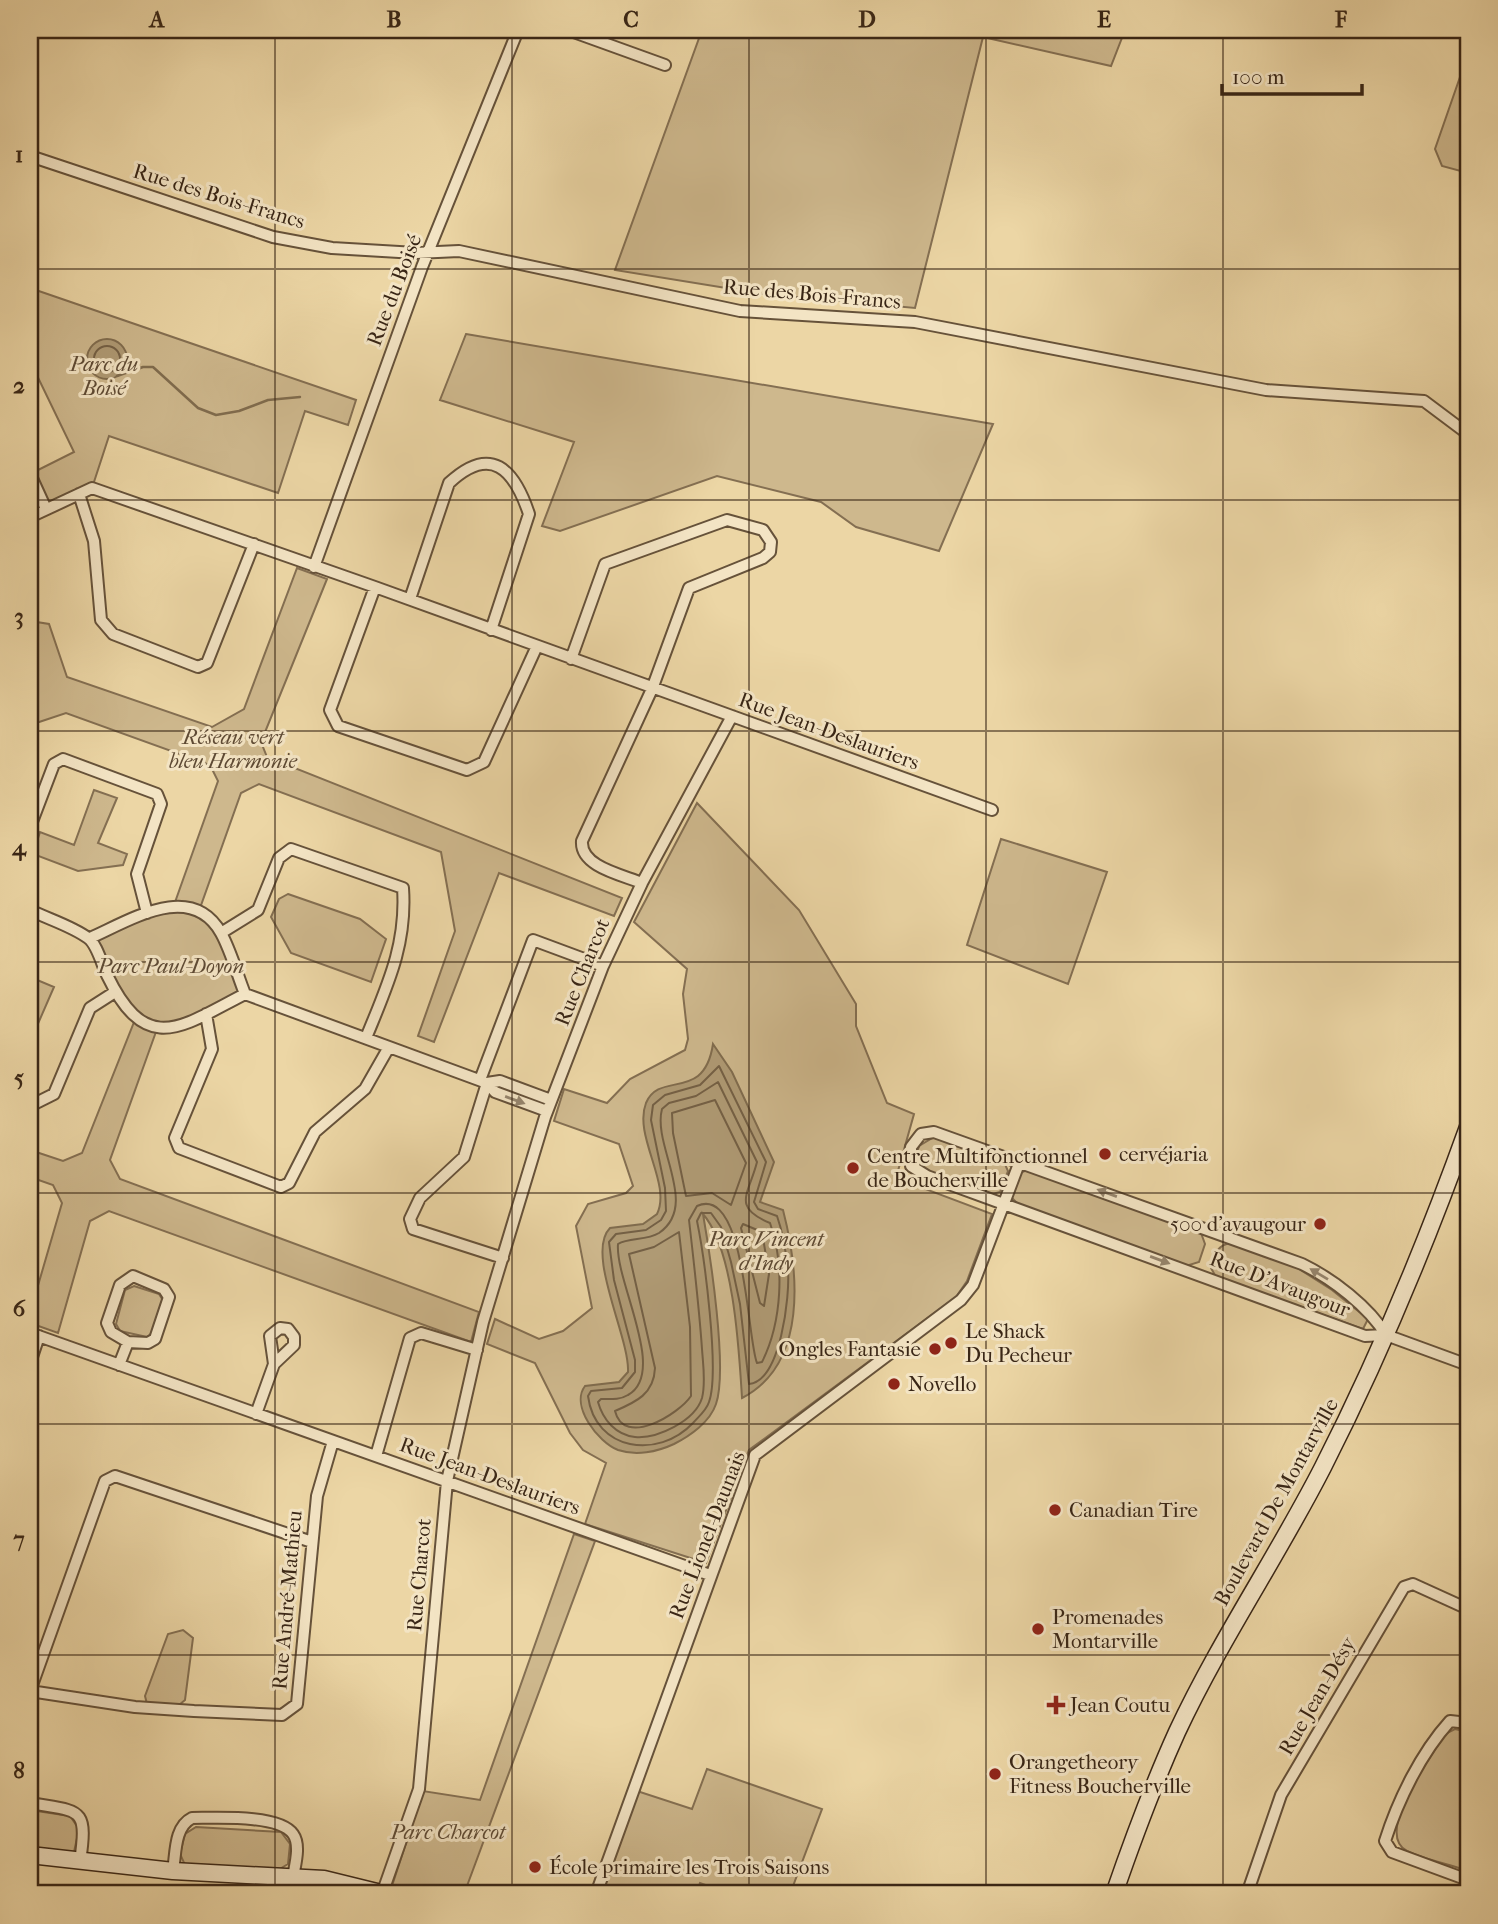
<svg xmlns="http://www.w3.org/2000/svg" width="1498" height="1924" viewBox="0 0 1498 1924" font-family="'IM FELL French Canon',serif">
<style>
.green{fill:#ceb88d;stroke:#846f52;stroke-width:2}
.water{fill:#af9a74;stroke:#806c4e;stroke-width:2}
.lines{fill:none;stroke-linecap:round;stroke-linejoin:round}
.shore{stroke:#746045;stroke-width:2}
.stream{stroke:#806c4e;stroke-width:2.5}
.street-casing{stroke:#66523a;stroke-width:14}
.secondary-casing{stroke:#392616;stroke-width:19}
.street{stroke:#f3e4c4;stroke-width:10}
.secondary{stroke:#f3e4c4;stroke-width:16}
.oneway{fill:#96856d}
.grid{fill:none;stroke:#392616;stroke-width:2;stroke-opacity:0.55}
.poi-dot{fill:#8f2418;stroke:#f3e4c4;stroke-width:2.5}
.labels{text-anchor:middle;stroke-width:6;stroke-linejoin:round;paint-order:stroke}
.street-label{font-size:21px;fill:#392616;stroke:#f3e4c4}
.park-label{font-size:21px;font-style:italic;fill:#5e4a34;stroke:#f3e4c4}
.poi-label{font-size:21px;fill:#392616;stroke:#f3e4c4;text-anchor:start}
.neatline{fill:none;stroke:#392616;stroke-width:2.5}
.grid-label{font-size:23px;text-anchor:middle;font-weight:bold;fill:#392616}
</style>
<rect width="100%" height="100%" fill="#ecd6a5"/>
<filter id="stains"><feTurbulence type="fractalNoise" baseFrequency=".00286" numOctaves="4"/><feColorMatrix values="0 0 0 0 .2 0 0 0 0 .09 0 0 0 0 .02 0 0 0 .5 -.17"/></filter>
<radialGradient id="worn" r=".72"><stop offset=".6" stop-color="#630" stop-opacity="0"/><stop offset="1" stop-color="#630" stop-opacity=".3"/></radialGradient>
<!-- green -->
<path class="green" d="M 702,30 L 1125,30 L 1111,66 L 983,37 L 915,308 L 763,294 L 615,270 Z
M 1468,54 L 1468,173 L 1442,166 L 1435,149 Z
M 30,288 L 356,400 L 348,425 L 305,411 L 278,493 L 109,436 L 92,488 L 46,509 L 30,474 L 74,452 L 30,361 Z
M 466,334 L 993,424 L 939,551 L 856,527 L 821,502 L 717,476 L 560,531 L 542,526 L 574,442 L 440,400 Z
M 297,568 L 327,579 L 261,742 L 267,757 L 622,898 L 614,916 L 499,873 L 434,1042 L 418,1036 L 455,931 L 441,852 L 259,784 L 241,793 L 199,911 L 211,920 L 245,994 L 206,1014 L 157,1029 L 110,1160 L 120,1179 L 479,1312 L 471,1342 L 109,1211 L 90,1221 L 58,1333 L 30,1323 L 30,1313 L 62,1203 L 53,1185 L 30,1177 L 30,1150 L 63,1161 L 82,1153 L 136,1017 L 90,938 L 174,905 L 218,781 L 210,765 L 66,713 L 30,725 L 30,621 L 49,624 L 67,677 L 212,727 L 244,709 Z
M 94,790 L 117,798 L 98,843 L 127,854 L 123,865 L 78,871 L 33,854 L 40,832 L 74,845 Z
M 697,803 L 799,910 L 856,1004 L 856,1026 L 887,1103 L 914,1114 L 896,1178 L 992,1214 L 967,1281 L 956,1297 L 749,1450 L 706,1563 L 585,1524 L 606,1463 L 583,1450 L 570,1433 L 535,1363 L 487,1344 L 495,1319 L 539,1339 L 563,1331 L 592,1308 L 576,1226 L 588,1204 L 626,1193 L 633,1186 L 619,1144 L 554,1121 L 564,1089 L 607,1103 L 630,1079 L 685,1050 L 688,1039 L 683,994 L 687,969 L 634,922 Z
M 1001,839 L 1107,872 L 1068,984 L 967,945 Z
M 288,894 L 360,919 L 386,939 L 371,982 L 291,953 L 271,917 L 279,899 Z
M 30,977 L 54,987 L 30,1042 Z
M 934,1137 L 1004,1162 L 1008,1171 L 1000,1192 L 989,1195 L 921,1168 L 916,1157 L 919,1146 Z
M 1027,1170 L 1201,1233 L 1205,1244 L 1199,1262 L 1186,1266 L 1020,1206 L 1011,1197 L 1020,1173 Z
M 1232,1243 L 1296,1267 L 1332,1290 L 1368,1319 L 1363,1329 L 1216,1277 L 1211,1268 C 1214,1255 1217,1244 1232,1243 Z
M 134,1286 L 159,1294 L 164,1302 L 152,1333 L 147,1337 L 120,1331 L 116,1324 L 125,1290 Z
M 574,1534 L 595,1541 L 464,1894 L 390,1892 L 423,1791 L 480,1800 Z
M 183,1630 L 193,1638 L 185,1700 L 179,1705 L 147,1704 L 145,1696 L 168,1634 Z
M 1455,1729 L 1468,1732 L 1468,1871 C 1449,1864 1425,1860 1407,1851 C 1373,1833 1432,1756 1445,1734 Z
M 707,1769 L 822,1809 L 790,1894 L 731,1894 L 700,1883 L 696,1894 L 596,1894 L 634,1790 L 692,1809 Z
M 30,1810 L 70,1816 L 79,1829 L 74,1852 L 66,1855 L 30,1849 Z
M 196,1827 L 281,1832 L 290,1844 L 288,1864 L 278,1870 L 185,1865 L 180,1854 L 185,1834 Z"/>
<!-- water -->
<path class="water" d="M87 359a20 20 0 1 1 40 0a20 20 0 1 1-40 0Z
M 713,1044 L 732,1072 L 774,1162 L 760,1202 L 783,1210 C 799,1272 808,1364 742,1398 C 739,1350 734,1250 703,1214 C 710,1254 728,1370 716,1404 C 710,1422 690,1436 674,1444 C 657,1452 636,1456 618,1450 C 598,1442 570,1406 585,1386 L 619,1382 L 628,1372 C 630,1338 585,1253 610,1228 L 643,1224 L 657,1214 C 672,1184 633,1136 646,1103 C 660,1070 704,1103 713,1044 Z"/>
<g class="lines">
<!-- shore -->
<path class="shore" d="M94 359a13 13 0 1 1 26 0a13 13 0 1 1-26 0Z
M 719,1066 L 766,1162 L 754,1202 L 758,1209 L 777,1216 C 783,1233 786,1252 788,1270 C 790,1295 781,1381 749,1384 L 740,1304 L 731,1262 L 721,1227 L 711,1213 L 701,1213 L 697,1221 C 704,1255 720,1372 709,1402 C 706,1411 699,1416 693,1423 C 658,1460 595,1451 588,1396 L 591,1391 L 622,1388 L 635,1372 L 635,1360 L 614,1280 L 609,1242 L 616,1234 L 646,1230 L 661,1220 L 666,1211 L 665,1188 L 651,1120 L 653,1105 L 665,1095 L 700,1085 Z
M 718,1082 L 757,1162 C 749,1194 731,1207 770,1223 C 785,1265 782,1322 762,1362 L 757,1363 C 747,1340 746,1184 697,1206 L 689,1220 C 694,1263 699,1306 702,1349 C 703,1364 706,1383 702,1398 C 695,1421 657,1439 635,1437 C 616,1435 603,1420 598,1402 L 601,1399 C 610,1399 620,1400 628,1395 C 668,1373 615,1282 618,1244 C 629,1237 646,1241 659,1233 C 700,1205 652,1146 662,1109 L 669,1103 L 696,1096 Z
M 715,1100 L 746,1163 L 731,1205 L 712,1193 L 686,1196 L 673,1133 L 672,1113 Z
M 743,1224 L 762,1232 L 769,1274 L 764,1306 L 760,1303 L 741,1228 Z
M 679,1232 L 690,1327 L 691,1396 C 679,1414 624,1448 615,1411 C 636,1402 654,1394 655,1368 L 629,1254 L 654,1247 Z"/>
<!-- stream -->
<path class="stream" d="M 117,376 L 143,367 L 153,367 L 198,408 L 216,415 L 239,411 L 268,400 L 300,397"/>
<defs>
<path id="street" d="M 568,30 L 665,65
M 30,156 L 273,237 L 332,248 L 416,253 L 459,251 L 740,311 L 915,322 L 1266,390 L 1424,401 L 1468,434
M 30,474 L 46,509
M 79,494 L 94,541 L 101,620 L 113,634 L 198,667 L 207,663 L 254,544
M 30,517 L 92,488 L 375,587 L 992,810
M 314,567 L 422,267 L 518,30
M 375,587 L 330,710 L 338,726 L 467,770 L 484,762 L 537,646
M 410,599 L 449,483 C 491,444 514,469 529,514 L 491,630
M 571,659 L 605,564 L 727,520 L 763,530 L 771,542 L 770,552 L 763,558 L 689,588 L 652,689 L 582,841 C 580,867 623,875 642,883
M 30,827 L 54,764 L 63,759 L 157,794 L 161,804 L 137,874 L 147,913
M 30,910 C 48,919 72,926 88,938 C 97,944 102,965 107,975 C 147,1058 182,1026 245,994 L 487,1083 L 500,1081 L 551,1100
M 221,933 L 258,910 L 279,858 L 291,849 L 403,888 C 407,945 387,986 366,1038
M 90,938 C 129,921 191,880 221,933 C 231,951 237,974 245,994
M 206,1014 L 212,1049 L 175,1138 L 179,1148 L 281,1187 L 289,1183 L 315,1132 L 365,1089 L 389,1047
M 480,1080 L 533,940 L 603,966
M 487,1083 L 464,1157 L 420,1198 L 410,1219 L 413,1229 L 503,1258
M 487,1083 L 495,1092 L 547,1111
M 30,1101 L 36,1103 L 54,1094 L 90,1008 L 115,992
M 30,1333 L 710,1575
M 1386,1335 C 1369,1307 1333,1279 1302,1264 L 934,1132 L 921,1134 L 911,1147 L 911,1166 L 927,1176 L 1365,1336 L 1386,1335 L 1468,1365
M 30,1363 L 39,1336
M 119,1365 L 128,1342 L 111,1332 L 107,1323 L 120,1285 L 133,1276 L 164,1289 L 169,1297 L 155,1339 L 148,1343 L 128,1342
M 256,1414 L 274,1364 L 294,1345 L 294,1337 L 288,1329 L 280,1328 L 270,1336 L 274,1364
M 376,1456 L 410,1338 L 421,1333 L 477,1350
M 30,1691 L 135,1707 L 194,1711 L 282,1715 L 297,1704 L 317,1496 L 333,1441
M 30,1691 L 105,1481 L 115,1476 L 312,1542
M 1468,1723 L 1450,1721 C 1421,1753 1398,1800 1385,1841 L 1392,1852 L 1468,1880
M 30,1803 C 81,1812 88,1806 80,1862
M 173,1871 C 176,1853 174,1827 192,1818 C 215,1818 279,1814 293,1834 C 301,1845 295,1865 293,1877
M 382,1894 L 419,1789 L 447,1481 L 483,1322 L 545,1117 L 603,966 L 642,883 L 732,716
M 596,1894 L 755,1455 L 961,1300 L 973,1285 L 1020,1161
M 1247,1894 L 1281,1795 L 1404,1587 L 1413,1584 L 1468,1609"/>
<path id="secondary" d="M 30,1855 L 173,1871 L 324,1879 L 385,1894
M 1114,1894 C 1133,1839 1153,1785 1177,1732 C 1220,1640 1277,1557 1323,1467 C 1379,1357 1426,1244 1468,1127"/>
</defs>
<!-- street casing -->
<use href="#street" class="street-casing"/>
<!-- secondary casing -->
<use href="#secondary" class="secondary-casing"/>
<!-- street -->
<use href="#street" class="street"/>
<!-- secondary -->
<use href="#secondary" class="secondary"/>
</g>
<!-- one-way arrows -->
<defs><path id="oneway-solid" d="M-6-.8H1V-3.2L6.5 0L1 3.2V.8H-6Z" transform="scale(1.75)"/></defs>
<g class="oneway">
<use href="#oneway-solid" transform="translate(515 1100) rotate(20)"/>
<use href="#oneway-solid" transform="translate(1107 1193) rotate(-160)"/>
<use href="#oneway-solid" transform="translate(1160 1260) rotate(20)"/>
<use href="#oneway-solid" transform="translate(1319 1274) rotate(-149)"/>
</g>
<!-- grid -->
<path class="grid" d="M 275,30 L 275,1894M 512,30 L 512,1894M 749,30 L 749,1894M 986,30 L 986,1894M 1223,30 L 1223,1894M 30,269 L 1468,269M 30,500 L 1468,500M 30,731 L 1468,731M 30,962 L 1468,962M 30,1193 L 1468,1193M 30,1424 L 1468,1424M 30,1655 L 1468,1655"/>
<!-- markers -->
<g class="poi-dot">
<circle cx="1105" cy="1154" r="7"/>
<circle cx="853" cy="1168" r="7"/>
<circle cx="1320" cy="1224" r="7"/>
<circle cx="951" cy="1343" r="7"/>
<circle cx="935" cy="1349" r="7"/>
<circle cx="894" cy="1384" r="7"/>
<circle cx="1055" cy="1510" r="7"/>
<circle cx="1038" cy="1629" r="7"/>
<path d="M1052.5 1694.5h7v7h7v7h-7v7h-7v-7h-7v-7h7z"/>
<circle cx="995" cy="1774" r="7"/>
<circle cx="535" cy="1867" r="7"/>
</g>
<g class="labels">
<!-- street labels -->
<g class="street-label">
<text transform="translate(219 196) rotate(17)" y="7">Rue des Bois-Francs</text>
<text transform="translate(394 290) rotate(-69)" y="7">Rue du Boisé</text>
<text transform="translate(812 294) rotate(5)" y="7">Rue des Bois-Francs</text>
<text transform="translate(829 731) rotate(20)" y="7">Rue Jean-Deslauriers</text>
<text transform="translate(582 972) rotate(-68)" y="7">Rue Charcot</text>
<text transform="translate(1280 1284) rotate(21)" y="7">Rue D'Avaugour</text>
<text transform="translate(490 1476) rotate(20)" y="7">Rue Jean-Deslauriers</text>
<text transform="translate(1276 1502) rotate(-61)" y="7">Boulevard De Montarville</text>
<text transform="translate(707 1535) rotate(-69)" y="7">Rue Lionel-Daunais</text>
<text transform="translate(419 1575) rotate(-85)" y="7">Rue Charcot</text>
<text transform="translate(287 1600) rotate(-85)" y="7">Rue André-Mathieu</text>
<text transform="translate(1317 1696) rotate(-60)" y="7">Rue Jean-Désy</text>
</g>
<!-- park labels -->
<g class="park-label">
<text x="104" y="371">Parc du<tspan x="104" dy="24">Boisé</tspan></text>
<text x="233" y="744">Réseau vert<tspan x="233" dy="24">bleu Harmonie</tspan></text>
<text x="171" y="973">Parc Paul-Doyon</text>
<text x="766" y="1246">Parc Vincent<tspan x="766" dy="24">d'Indy</tspan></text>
<text x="448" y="1839">Parc Charcot</text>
</g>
<!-- poi labels -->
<g class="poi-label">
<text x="1119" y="1161">cervéjaria</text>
<text x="867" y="1163">Centre Multifonctionnel<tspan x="867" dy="24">de Boucherville</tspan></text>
<text x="1306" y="1231" text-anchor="end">500 d'avaugour</text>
<text x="965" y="1338">Le Shack<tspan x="965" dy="24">Du Pecheur</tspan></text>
<text x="921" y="1356" text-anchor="end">Ongles Fantasie</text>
<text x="908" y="1391">Novello</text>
<text x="1069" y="1517">Canadian Tire</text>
<text x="1052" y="1624">Promenades<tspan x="1052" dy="24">Montarville</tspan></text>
<text x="1070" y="1712">Jean Coutu</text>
<text x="1009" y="1769">Orangetheory<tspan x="1009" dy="24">Fitness Boucherville</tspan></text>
<text x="549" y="1874">École primaire les Trois Saisons</text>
</g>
</g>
<!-- margin -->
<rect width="1498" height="1924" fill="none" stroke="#ecd6a5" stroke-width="77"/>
<!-- scale -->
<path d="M1222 84v10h140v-10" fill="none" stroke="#392616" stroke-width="3.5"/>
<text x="1232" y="84" font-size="21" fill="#392616" stroke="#f3e4c4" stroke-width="5" paint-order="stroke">100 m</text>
<rect x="38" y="38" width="1422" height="1847" class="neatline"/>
<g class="grid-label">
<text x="157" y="27">A</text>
<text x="394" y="27">B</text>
<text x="631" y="27">C</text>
<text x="867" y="27">D</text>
<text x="1104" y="27">E</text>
<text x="1341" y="27">F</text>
<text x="19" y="162">1</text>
<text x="19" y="393">2</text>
<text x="19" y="624">3</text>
<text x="19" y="855">4</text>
<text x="19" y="1085">5</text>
<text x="19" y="1316">6</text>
<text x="19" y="1547">7</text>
<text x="19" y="1778">8</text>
</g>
<rect width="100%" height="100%" filter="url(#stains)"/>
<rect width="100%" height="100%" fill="url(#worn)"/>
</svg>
